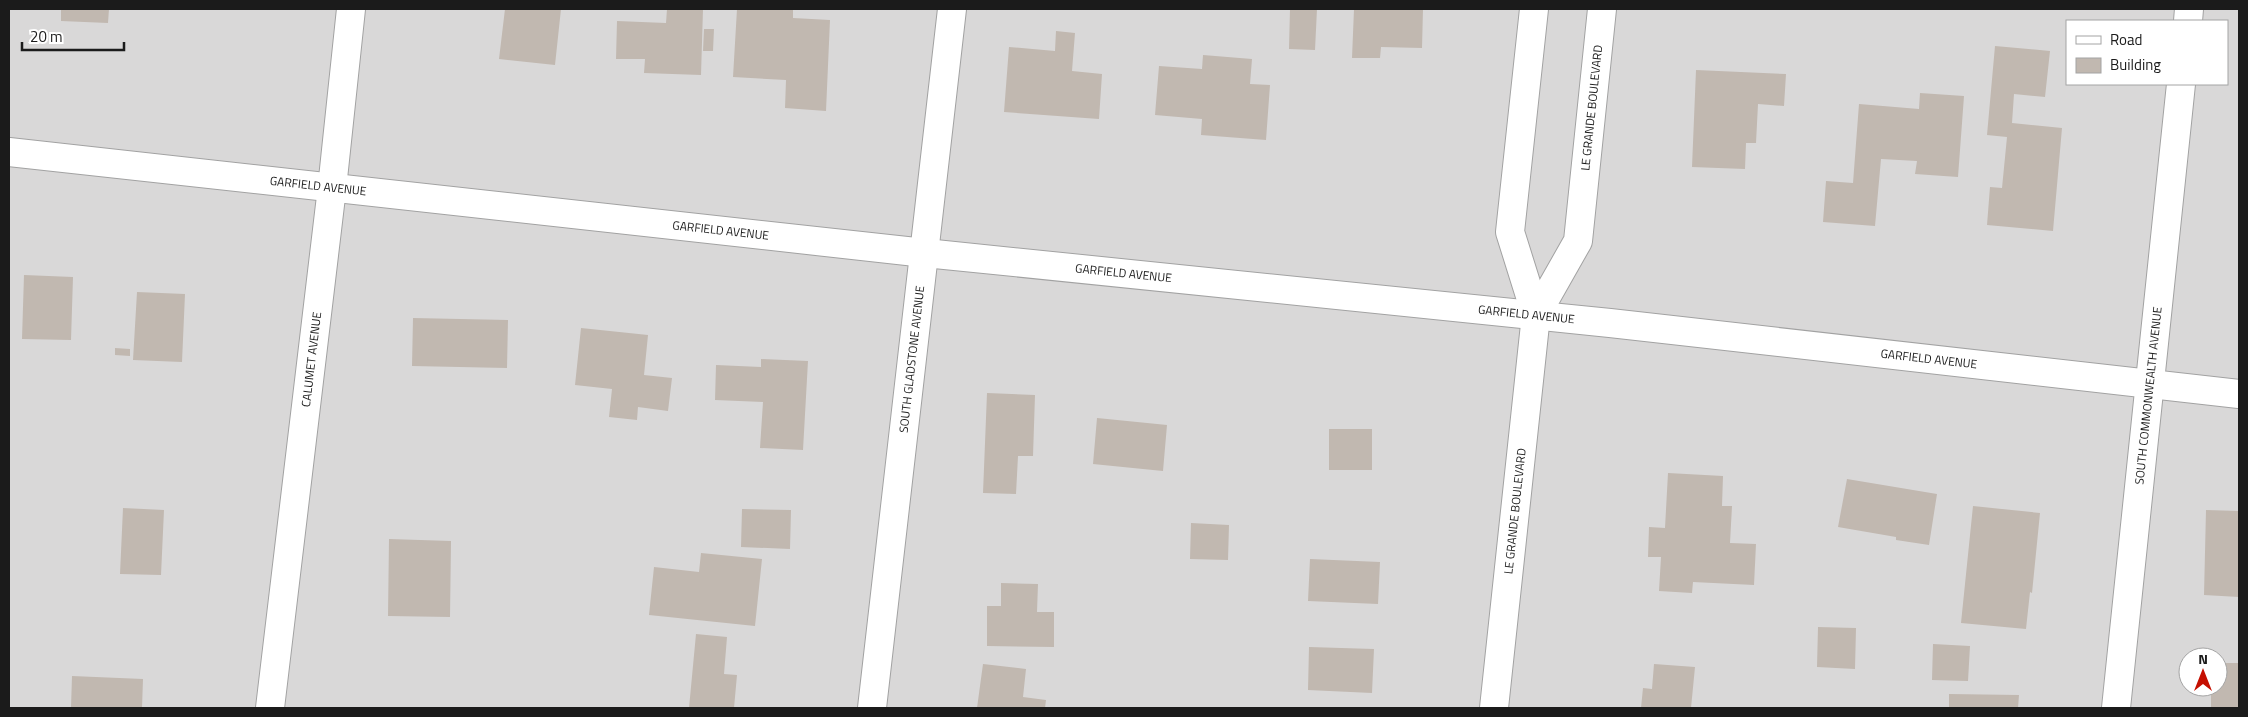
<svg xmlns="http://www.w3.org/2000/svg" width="2248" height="717" viewBox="0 0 2248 717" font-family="'Titillium Web',sans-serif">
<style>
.residential{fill:#d9d8d8;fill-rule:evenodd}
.building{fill:#c1b8b0}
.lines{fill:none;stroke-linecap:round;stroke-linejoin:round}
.minor-casing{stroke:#a2a2a2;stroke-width:30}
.minor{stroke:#fff;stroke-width:28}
.labels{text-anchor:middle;stroke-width:4;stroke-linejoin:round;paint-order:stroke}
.street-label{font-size:12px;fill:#1b1b1b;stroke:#fff}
</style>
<rect width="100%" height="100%" fill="#edeae0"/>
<!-- residential -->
<path class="residential" d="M 9,9 L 2239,9 L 2239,708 L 9,708 ZM 2067,21 L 2227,21 L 2227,84 L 2067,84 ZM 2188,657 L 2218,657 L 2218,687 L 2188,687 Z"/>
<!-- building -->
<path class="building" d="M 61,9 L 109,9 L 108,23 L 61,21 Z
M 505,9 L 561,9 L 555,65 L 499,59 Z
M 667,9 L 703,9 L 701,75 L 644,73 L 645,59 L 616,59 L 617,21 L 666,23 Z
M 737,9 L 793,9 L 793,18 L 830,20 L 826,111 L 785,108 L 786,80 L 733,77 Z
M 1290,9 L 1317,9 L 1315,50 L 1289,49 Z
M 1354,9 L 1423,9 L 1422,48 L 1381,47 L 1380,58 L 1352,58 Z
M 704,29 L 714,29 L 713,51 L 703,51 Z
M 1056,31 L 1075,33 L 1072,71 L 1102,74 L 1099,119 L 1004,112 L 1009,47 L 1055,51 Z
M 1995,46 L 2050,51 L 2045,97 L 2014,94 L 2012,123 L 2062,128 L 2053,231 L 1987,225 L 1990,187 L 2002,188 L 2007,137 L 1987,135 Z
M 1203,55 L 1252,59 L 1250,84 L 1270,85 L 1266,140 L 1201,135 L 1202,119 L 1155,115 L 1159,66 L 1202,69 Z
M 1696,70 L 1786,74 L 1784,106 L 1758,104 L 1756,143 L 1746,143 L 1745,169 L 1692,167 Z
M 1920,93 L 1964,96 L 1958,177 L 1915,174 L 1917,161 L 1881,159 L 1875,226 L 1823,222 L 1826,181 L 1853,183 L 1859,104 L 1919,109 Z
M 24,275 L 73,277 L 71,340 L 22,339 Z
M 137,292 L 185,294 L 182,362 L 133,360 Z
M 413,318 L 508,320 L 507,368 L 412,366 Z
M 581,328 L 648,335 L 644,375 L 672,378 L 668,411 L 638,407 L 637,420 L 609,417 L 612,389 L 575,385 Z
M 115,348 L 130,349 L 130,356 L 115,355 Z
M 761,359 L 808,361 L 803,450 L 760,448 L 763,402 L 715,400 L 716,365 L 761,367 Z
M 987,393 L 1035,395 L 1033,456 L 1018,456 L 1016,494 L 983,493 Z
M 1097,418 L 1167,425 L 1163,471 L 1093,464 Z
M 1329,429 L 1372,429 L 1372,470 L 1329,470 Z
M 1668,473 L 1723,476 L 1722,506 L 1732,506 L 1730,543 L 1756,544 L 1754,585 L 1693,582 L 1692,593 L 1659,591 L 1661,557 L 1648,557 L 1649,527 L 1665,528 Z
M 1847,479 L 1937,494 L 1929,545 L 1896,540 L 1896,537 L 1838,527 Z
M 1973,506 L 2040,513 L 2032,593 L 2030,592 L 2026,629 L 1961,623 Z
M 123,508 L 164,510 L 161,575 L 120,574 Z
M 742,509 L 791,510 L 790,549 L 741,547 Z
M 2206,510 L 2239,511 L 2239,597 L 2204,595 Z
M 1191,523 L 1229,525 L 1228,560 L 1190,559 Z
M 389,539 L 451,541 L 450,617 L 388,616 Z
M 701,553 L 762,559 L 755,626 L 649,615 L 654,567 L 699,572 Z
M 1310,559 L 1380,562 L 1378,604 L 1308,601 Z
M 1001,583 L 1038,584 L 1037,612 L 1054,612 L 1054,647 L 987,646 L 987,606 L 1001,606 Z
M 1818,627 L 1856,628 L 1855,669 L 1817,667 Z
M 696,634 L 727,637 L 724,674 L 737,675 L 734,708 L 689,708 Z
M 1933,644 L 1970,646 L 1968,681 L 1932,680 Z
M 1309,647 L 1374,649 L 1372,693 L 1308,690 Z
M 2218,663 L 2239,663 L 2239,708 L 2211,708 L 2211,687 L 2218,687 Z
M 983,664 L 1026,669 L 1023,697 L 1046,700 L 1045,708 L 977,708 Z
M 1654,664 L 1695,667 L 1691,708 L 1641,708 L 1643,688 L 1652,689 Z
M 72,676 L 143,679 L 142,708 L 71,708 Z
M 1949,694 L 2019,695 L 2018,708 L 1949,708 Z"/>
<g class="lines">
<defs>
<g id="minor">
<path d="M 2188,21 L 2189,9"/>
<path id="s1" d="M 9,152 L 925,253 L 1610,323 L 2239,394"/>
<path id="s2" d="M 1536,315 L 1578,241 L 1602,9"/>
<path id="s3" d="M 270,708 L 332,188 L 351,9"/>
<path id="s4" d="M 872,708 L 952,9"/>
<path id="s5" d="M 1494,708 L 1536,315 L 1510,232 L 1534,9"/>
<path id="s6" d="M 2116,708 L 2181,84"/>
</g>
</defs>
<!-- minor casing -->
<use href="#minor" class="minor-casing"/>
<!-- minor -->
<use href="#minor" class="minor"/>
</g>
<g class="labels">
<!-- street labels -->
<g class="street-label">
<text dy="4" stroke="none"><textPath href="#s2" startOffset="219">LE GRANDE BOULEVARD</textPath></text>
<text dy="4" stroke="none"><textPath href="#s1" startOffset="311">GARFIELD AVENUE</textPath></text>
<text dy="4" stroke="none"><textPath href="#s1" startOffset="716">GARFIELD AVENUE</textPath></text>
<text dy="4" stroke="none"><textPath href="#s1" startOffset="1121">GARFIELD AVENUE</textPath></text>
<text dy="4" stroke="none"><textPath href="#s1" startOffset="1526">GARFIELD AVENUE</textPath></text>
<text dy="4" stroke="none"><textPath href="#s3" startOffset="351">CALUMET AVENUE</textPath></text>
<text dy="4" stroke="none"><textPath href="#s4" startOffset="351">SOUTH GLADSTONE AVENUE</textPath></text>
<text dy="4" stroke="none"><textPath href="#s1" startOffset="1931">GARFIELD AVENUE</textPath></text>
<text dy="4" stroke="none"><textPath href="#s6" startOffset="314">SOUTH COMMONWEALTH AVENUE</textPath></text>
<text dy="4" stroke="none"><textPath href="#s5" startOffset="198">LE GRANDE BOULEVARD</textPath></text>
</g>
</g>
<!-- border -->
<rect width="2248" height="717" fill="none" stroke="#1b1b1b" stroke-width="20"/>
<!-- legend -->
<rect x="2066" y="20" width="162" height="65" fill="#ffffff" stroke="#a4a4a4"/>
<rect x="2076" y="36" width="25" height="8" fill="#ffffff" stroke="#a4a4a4"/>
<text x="2110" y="45" font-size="15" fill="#1b1b1b">Road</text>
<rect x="2076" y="58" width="25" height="15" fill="#c1b8b0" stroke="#a4a4a4"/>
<text x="2110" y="70" font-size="15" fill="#1b1b1b">Building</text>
<!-- north arrow -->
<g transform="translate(2203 672)"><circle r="24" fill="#ffffff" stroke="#a4a4a4"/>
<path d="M0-4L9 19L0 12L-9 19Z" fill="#c50f01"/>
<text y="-8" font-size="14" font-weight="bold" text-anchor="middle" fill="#1b1b1b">N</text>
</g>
<!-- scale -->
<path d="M22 42v8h102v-8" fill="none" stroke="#1b1b1b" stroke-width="2.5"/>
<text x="30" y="42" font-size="15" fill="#1b1b1b" stroke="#ffffff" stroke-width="4" paint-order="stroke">20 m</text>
</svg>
